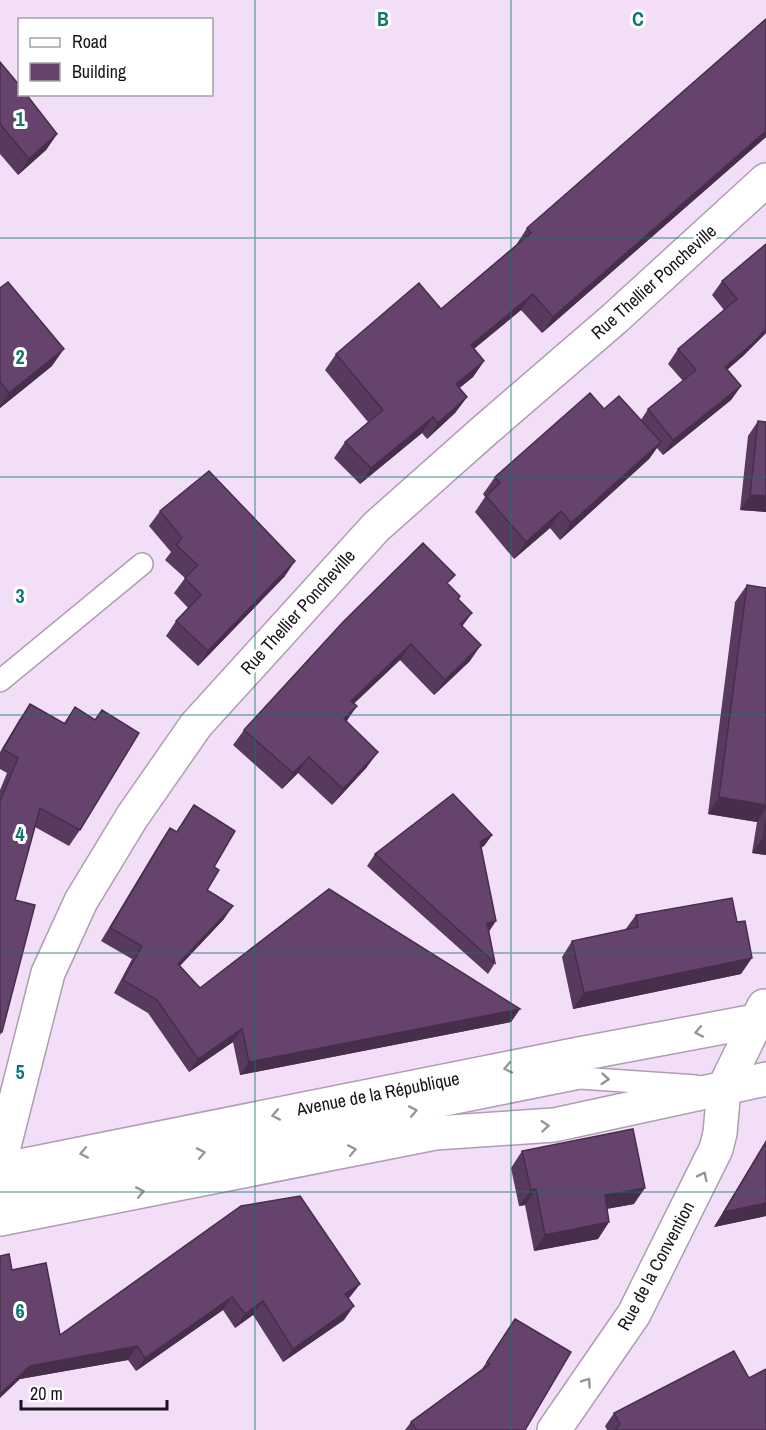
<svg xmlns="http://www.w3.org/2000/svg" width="766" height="1430" viewBox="0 0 766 1430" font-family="'Archivo Narrow',sans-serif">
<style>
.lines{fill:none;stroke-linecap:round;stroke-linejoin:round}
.lane-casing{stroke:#b09cb4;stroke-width:24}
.street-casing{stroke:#b09cb4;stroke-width:36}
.secondary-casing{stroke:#b09cb4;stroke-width:36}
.lane{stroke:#fff;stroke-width:21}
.street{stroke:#fff;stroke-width:33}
.secondary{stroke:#fff;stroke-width:33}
.wall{fill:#573a5d}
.shaded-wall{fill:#472f4c}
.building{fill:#65436c;stroke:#472f4c;stroke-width:1.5}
.oneway{stroke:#989599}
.grid{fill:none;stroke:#0f766e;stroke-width:1.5;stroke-opacity:0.55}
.labels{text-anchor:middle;stroke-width:6;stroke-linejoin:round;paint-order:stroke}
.street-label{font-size:18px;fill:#1a131c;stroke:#fff}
.grid-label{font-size:20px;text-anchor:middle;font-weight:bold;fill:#0f766e;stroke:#fff;stroke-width:6;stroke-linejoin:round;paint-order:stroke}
</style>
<rect width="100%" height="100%" fill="#f3def7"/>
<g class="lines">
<defs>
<path id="lane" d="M 0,681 L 142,564
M 0,1194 L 580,1078 L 696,1086"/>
<path id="street" d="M 0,1162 L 48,973 L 81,901 L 132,817 L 196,725 L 376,527 L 484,431 L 614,319 L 766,180
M 554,1430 L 634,1314 L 716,1149 L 720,1133 L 724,1088"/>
<path id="secondary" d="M 724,1088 L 764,1006
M 0,1170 L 574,1055 L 766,1019
M 0,1219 L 435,1133 L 554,1125 L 766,1079"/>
</defs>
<!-- lane casing -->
<use href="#lane" class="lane-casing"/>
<!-- street casing -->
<use href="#street" class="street-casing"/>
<!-- secondary casing -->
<use href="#secondary" class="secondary-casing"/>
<!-- lane -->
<use href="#lane" class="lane"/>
<!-- street -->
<use href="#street" class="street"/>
<!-- secondary -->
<use href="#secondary" class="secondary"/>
</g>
<!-- wall -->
<path class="wall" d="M 766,19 L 766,137 L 542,333 L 521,310 L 474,349 L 484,361 L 473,377 L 459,388 L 467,397 L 455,413 L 427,439 L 422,433 L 360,484 L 334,458 L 345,442 L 368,422 L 325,370 L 336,354 L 441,309 L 516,245 L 527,228 Z
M 0,62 L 57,134 L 46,150 L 18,175 L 0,154 Z
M 766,244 L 766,333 L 743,356 L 727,370 L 741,386 L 731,400 L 663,455 L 657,448 L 649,459 L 560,540 L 550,528 L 514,559 L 475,512 L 485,497 L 483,494 L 495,477 L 604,409 L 641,420 L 648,409 L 683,381 L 668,364 L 678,349 L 724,310 L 712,295 L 722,281 Z
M 0,288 L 52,366 L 0,408 Z
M 758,421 L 766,512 L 740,510 L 748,436 Z
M 160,511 L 285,576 L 198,666 L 166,636 L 176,621 L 189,609 L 174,593 L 185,578 L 165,560 L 171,552 L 149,526 Z
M 448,584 L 458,599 L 462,626 L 470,661 L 434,695 L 400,660 L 354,703 L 347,721 L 367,767 L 332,805 L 298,773 L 282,789 L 233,745 L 244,730 Z
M 747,585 L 766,588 L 766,855 L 752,853 L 757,822 L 708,814 L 735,602 Z
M 30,704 L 64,723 L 75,707 L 80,830 L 69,846 L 35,827 L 15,900 L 2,1032 L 0,1035 L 0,790 L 7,773 L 0,769 L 0,752 L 19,720 Z
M 194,805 L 214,867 L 207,890 L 224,919 L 180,966 L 200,988 L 520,1009 L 511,1022 L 240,1075 L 233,1042 L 189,1072 L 148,1013 L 114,993 L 132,959 L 101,941 L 161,841 L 170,828 L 176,832 Z
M 492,835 L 484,846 L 481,847 L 489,932 L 495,963 L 488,974 L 367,866 L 375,854 Z
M 636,915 L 737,922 L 741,974 L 573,1009 L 562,957 L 572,941 L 625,930 Z
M 766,1140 L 766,1216 L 714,1227 Z
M 522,1151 L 634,1204 L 607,1209 L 609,1222 L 598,1239 L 534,1251 L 525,1205 L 519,1206 L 511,1168 Z
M 241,1206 L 360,1284 L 348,1299 L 344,1320 L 283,1362 L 253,1315 L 235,1328 L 223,1310 L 136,1371 L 128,1360 L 20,1379 L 12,1270 L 60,1335 Z
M 515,1319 L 525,1430 L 405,1430 L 411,1422 L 482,1369 Z
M 749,1378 L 766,1430 L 607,1430 L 605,1426 L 614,1413 Z"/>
<!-- shaded-wall -->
<path class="shaded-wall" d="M 766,131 L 766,137 L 542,333 L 553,317 Z
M 57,134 L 46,150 L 18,175 L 29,159 Z
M 533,294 L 521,310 L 459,361 L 471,345 Z
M 766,329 L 766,333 L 743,356 L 714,381 L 725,367 Z
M 64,349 L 52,366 L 0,408 L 0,406 L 9,393 Z
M 484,361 L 473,377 L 445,400 L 456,384 Z
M 741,386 L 731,400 L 663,455 L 673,440 Z
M 467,397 L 455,413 L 427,439 L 438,423 Z
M 433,417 L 422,433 L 360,484 L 371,468 Z
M 661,442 L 649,459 L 560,540 L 571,523 Z
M 750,495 L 766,496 L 766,512 L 740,510 Z
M 561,511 L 550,528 L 514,559 L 526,542 Z
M 295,561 L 285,576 L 198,666 L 208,651 Z
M 472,613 L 461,628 L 460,624 Z
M 411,644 L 400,660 L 340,717 L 351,701 Z
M 481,645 L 470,661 L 434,695 L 445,680 Z
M 357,706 L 346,722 L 344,719 Z
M 378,752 L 367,767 L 332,805 L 343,789 Z
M 309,757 L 298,773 L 282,789 L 293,773 Z
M 719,797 L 766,805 L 766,808 L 757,822 L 708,814 Z
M 492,835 L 484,846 L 472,853 L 480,842 Z
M 764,837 L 766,837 L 766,855 L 752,853 Z
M 233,906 L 224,919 L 169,977 L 178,964 Z
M 496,921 L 488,933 L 487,923 Z
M 752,958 L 741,974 L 573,1009 L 584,993 Z
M 520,1009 L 511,1022 L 240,1075 L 249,1062 Z
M 242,1029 L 233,1042 L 189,1072 L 198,1059 Z
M 645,1188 L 634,1204 L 593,1211 L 605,1195 Z
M 536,1189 L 525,1205 L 519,1206 L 531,1190 Z
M 766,1203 L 766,1216 L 714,1227 L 724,1212 Z
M 609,1222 L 598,1239 L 534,1251 L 545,1235 Z
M 360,1284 L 350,1297 L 335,1307 L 345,1294 Z
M 232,1297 L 223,1310 L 136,1371 L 145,1358 Z
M 263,1301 L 253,1315 L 235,1328 L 245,1314 Z
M 354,1306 L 344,1320 L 283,1362 L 293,1349 Z
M 137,1346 L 128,1360 L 20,1379 L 0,1398 L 0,1394 L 30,1366 Z"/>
<!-- building -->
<path class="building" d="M 766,19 L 766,131 L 553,317 L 533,294 L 471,345 L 484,361 L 456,384 L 467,397 L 438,423 L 433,417 L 371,468 L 345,442 L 383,410 L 336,354 L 419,283 L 441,309 L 531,233 L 527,228 Z
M 0,62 L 20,86 L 20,94 L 26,94 L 57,134 L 29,159 L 0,124 Z
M 766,244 L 766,329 L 754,342 L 725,367 L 741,386 L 673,440 L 648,409 L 696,370 L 678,349 L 737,299 L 722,281 Z
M 8,282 L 64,349 L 9,393 L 0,382 L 0,288 Z
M 590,393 L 604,409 L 619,396 L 661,442 L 571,523 L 561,511 L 526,542 L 486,496 L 500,483 L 495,477 Z
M 758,421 L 766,422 L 766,496 L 750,495 Z
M 209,471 L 295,561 L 208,651 L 176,621 L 201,595 L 185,578 L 198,565 L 176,545 L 182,538 L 160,511 Z
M 423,543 L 455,575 L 447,583 L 460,596 L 458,599 L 472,613 L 460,624 L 481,645 L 445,680 L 411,644 L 351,701 L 357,706 L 344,719 L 378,752 L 343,789 L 309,757 L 293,773 L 244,730 L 343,622 Z
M 747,585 L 766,588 L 766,805 L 719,797 Z
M 30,704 L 65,724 L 75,707 L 95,720 L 102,710 L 139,733 L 80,830 L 40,808 L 15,900 L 35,905 L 2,1032 L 0,1031 L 0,801 L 18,758 L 3,749 Z
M 453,794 L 492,835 L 480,842 L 496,921 L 487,923 L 495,963 L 375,854 Z
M 194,805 L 235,831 L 214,867 L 219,870 L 207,890 L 233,906 L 178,964 L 200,988 L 329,889 L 520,1009 L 249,1062 L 242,1029 L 198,1059 L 157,1000 L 123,980 L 142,946 L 110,928 L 170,828 L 177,832 Z
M 766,820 L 766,837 L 764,837 Z
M 732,898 L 737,922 L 745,921 L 752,958 L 584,993 L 572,941 L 638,927 L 636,915 Z
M 633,1129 L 645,1188 L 605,1195 L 609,1222 L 545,1235 L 536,1189 L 531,1190 L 522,1151 Z
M 766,1142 L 766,1203 L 724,1212 Z
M 300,1196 L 360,1284 L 345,1294 L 354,1306 L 293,1349 L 263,1301 L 245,1314 L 232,1297 L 145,1358 L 137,1346 L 30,1366 L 0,1394 L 0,1256 L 9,1254 L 12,1270 L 46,1263 L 60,1335 L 241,1206 Z
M 515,1319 L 571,1352 L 525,1430 L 417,1430 L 411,1422 L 490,1364 L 487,1362 Z
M 734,1351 L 749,1378 L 766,1369 L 766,1430 L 615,1430 L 620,1424 L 614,1413 Z"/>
<!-- one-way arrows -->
<defs><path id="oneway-chevron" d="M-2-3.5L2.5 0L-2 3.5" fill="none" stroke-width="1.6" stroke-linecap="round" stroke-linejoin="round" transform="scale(1.5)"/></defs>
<g class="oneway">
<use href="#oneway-chevron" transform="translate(699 1032) rotate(169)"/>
<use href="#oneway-chevron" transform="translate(508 1068) rotate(169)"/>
<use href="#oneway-chevron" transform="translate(605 1079) rotate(4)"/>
<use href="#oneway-chevron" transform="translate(413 1111) rotate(-11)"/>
<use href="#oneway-chevron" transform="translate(276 1115) rotate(169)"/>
<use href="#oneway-chevron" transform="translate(545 1126) rotate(-5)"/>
<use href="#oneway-chevron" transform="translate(352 1150) rotate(-11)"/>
<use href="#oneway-chevron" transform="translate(84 1153) rotate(169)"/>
<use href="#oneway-chevron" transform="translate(201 1153) rotate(-11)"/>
<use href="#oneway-chevron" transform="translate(703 1176) rotate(-64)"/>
<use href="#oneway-chevron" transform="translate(140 1192) rotate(-11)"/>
<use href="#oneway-chevron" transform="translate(587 1382) rotate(-55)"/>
</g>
<!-- grid -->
<path class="grid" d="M 255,0 L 255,1430M 511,0 L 511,1430M 0,238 L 766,238M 0,477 L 766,477M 0,715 L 766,715M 0,953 L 766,953M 0,1192 L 766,1192"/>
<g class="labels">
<!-- street labels -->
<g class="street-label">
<text transform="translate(654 282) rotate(-42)" y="6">Rue Thellier Poncheville</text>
<text transform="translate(298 612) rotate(-48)" y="6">Rue Thellier Poncheville</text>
<text transform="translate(378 1094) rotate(-11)" y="6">Avenue de la République</text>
<text transform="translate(656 1266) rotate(-62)" y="6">Rue de la Convention</text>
</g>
</g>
<g class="grid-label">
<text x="383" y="26">B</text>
<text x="638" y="26">C</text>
<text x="20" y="126">1</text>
<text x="20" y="364">2</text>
<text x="20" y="603">3</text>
<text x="20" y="841">4</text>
<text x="20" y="1079">5</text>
<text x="20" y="1318">6</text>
</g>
<!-- legend -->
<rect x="18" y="18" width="195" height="78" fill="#ffffff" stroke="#a3a1a4" stroke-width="1.5"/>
<rect x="30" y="38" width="30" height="9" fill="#ffffff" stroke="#a3a1a4" stroke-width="1.5"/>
<text x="72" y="48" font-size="18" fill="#1a131c">Road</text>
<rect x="30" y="63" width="30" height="18" fill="#65436c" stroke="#a3a1a4" stroke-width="1.5"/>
<text x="72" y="78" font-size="18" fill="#1a131c">Building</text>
<!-- scale -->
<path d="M21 1400v9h146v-9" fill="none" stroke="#1a131c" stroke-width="3"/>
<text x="30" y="1400" font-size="18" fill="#1a131c" stroke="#ffffff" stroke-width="4.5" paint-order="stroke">20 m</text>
</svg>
